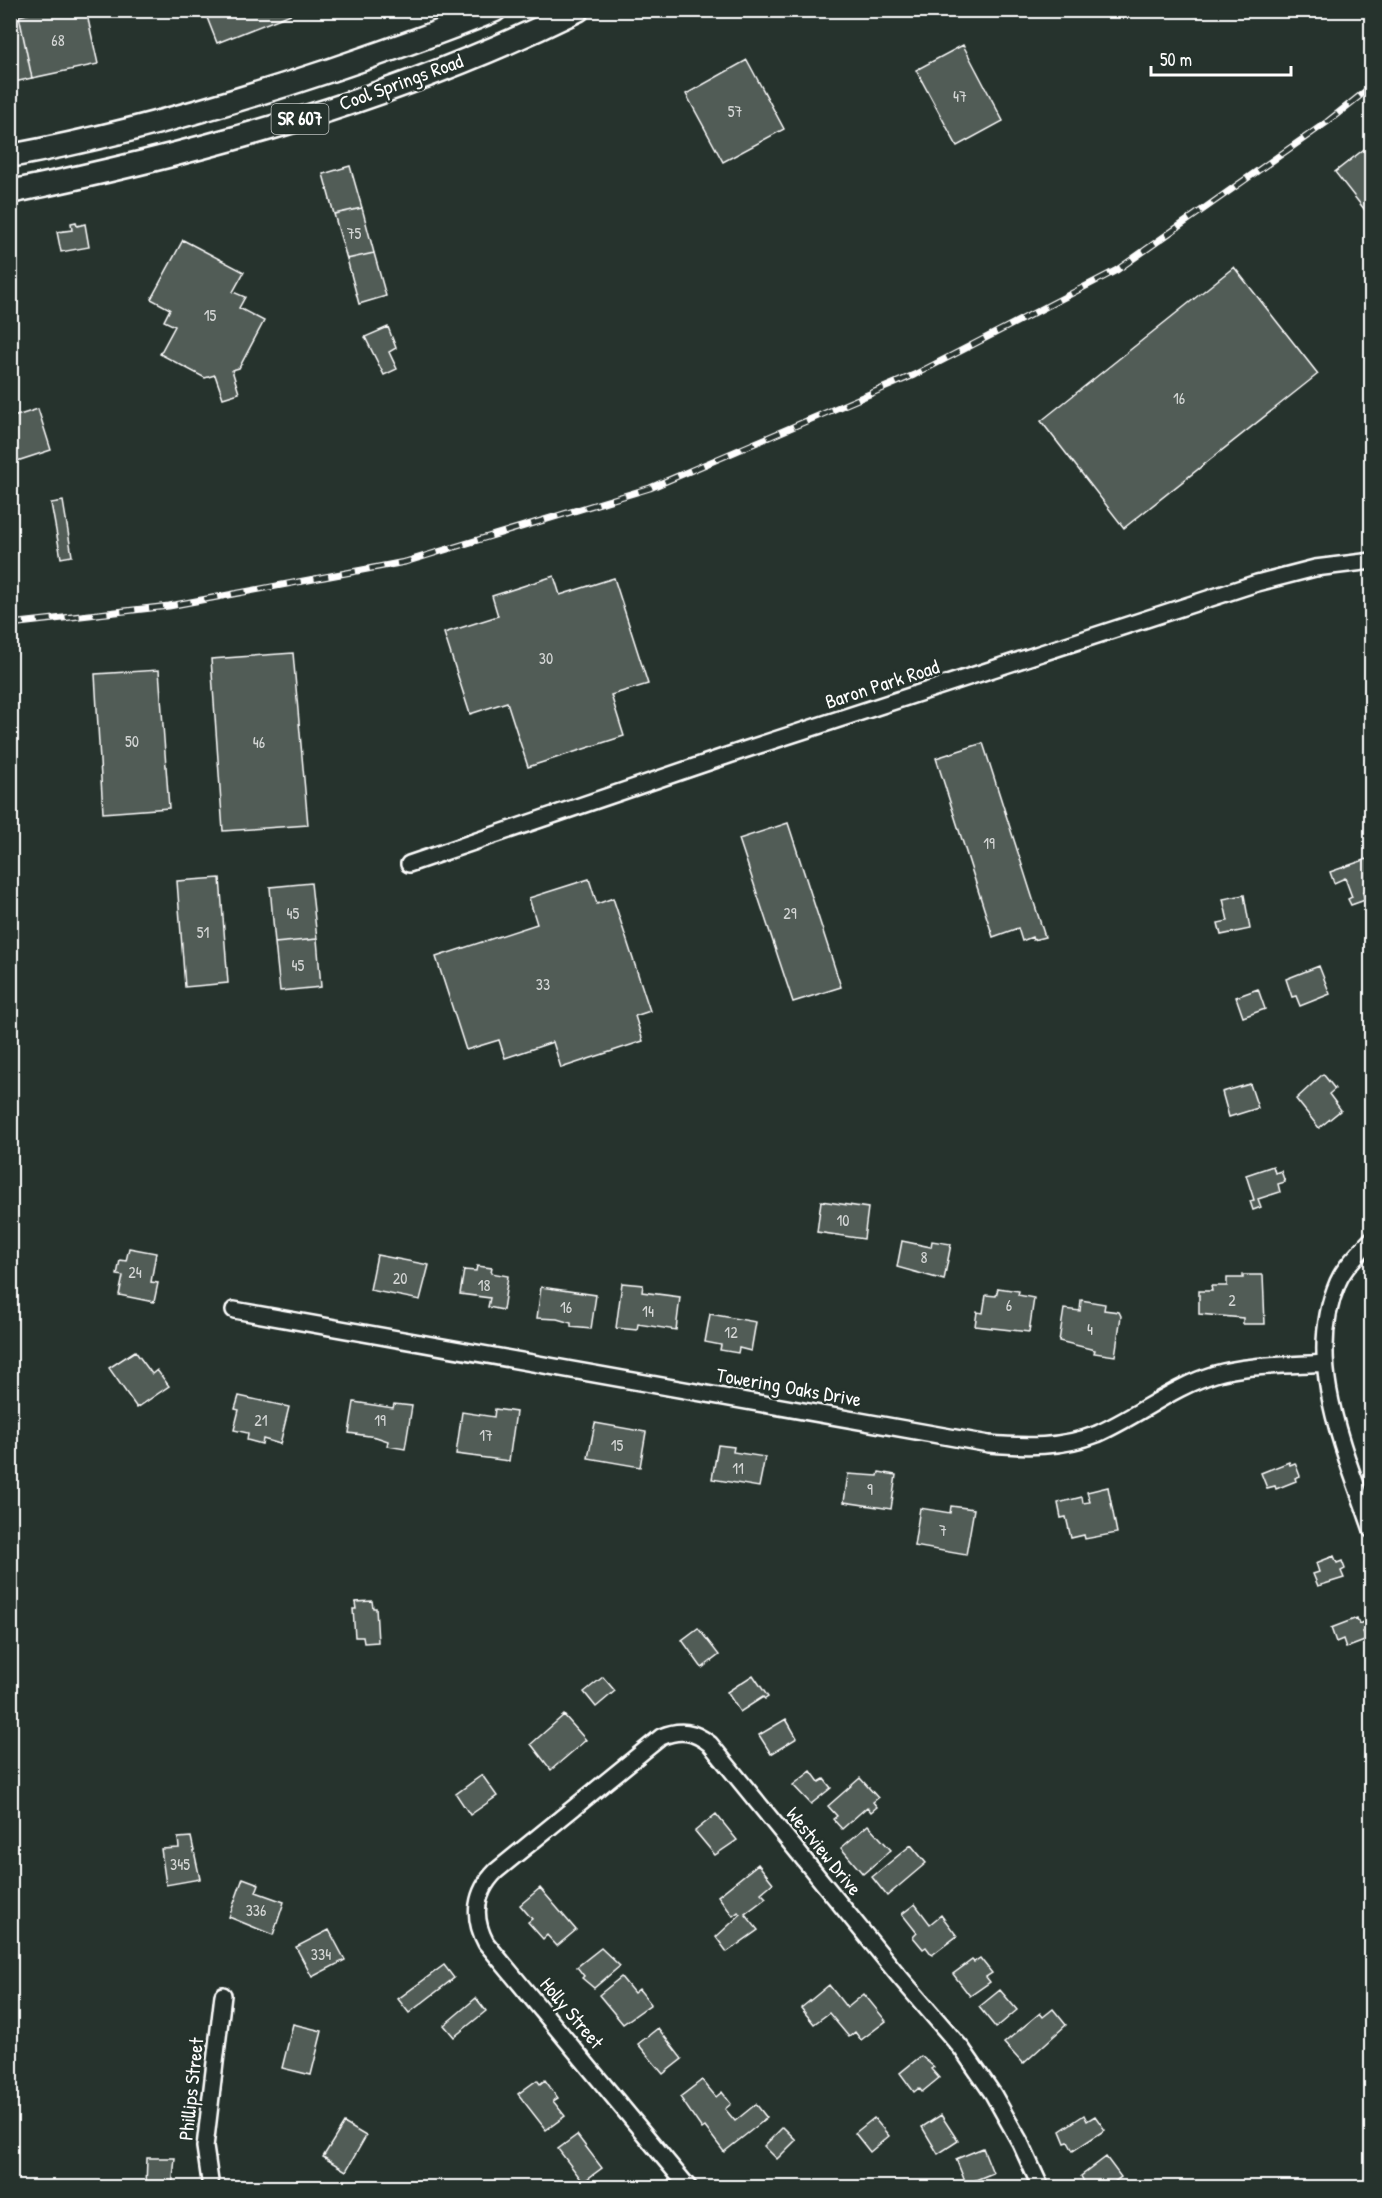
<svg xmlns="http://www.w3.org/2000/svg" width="1382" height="2198" viewBox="0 0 1382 2198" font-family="'Patrick Hand',sans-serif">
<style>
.building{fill:#515c57;stroke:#fff;stroke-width:1.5}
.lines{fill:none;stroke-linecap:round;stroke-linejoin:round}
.street-casing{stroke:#fff;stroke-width:20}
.primary-casing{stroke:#fff;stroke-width:27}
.street{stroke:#26332d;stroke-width:15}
.primary{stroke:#26332d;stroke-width:22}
.rail-casing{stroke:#fff;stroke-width:7}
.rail{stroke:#26332d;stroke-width:4.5;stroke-dasharray:14;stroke-linecap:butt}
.labels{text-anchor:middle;stroke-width:5;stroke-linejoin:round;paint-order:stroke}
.number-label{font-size:16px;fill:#d4d6d5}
.shield{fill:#26332d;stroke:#bec2c0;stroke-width:1.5}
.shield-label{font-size:18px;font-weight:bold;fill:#fff}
.street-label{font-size:20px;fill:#fff;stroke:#26332d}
</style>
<rect width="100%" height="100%" fill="#26332d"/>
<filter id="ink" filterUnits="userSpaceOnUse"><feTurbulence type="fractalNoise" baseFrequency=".0167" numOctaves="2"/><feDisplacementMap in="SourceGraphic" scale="12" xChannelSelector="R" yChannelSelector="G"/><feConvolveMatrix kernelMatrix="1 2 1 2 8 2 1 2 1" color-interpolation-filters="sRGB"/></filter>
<g filter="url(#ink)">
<!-- building -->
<path class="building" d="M 43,10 L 86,10 L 98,64 L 32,78 L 19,16 Z
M 204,10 L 301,10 L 217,43 Z
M 19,16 L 32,78 L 10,83 L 10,17 Z
M 963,45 L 1003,121 L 957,146 L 916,70 Z
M 747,60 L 784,129 L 723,162 L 686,94 Z
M 1372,143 L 1372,219 L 1335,172 Z
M 350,166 L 362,208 L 334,214 L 323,174 Z
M 362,208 L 374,253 L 347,259 L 334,214 Z
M 76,222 L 77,226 L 85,224 L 89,247 L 61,252 L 57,232 L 72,230 L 71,223 Z
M 183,240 L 244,272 L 233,292 L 245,297 L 239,308 L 264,321 L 239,368 L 232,370 L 239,393 L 223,398 L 215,375 L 205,378 L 160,354 L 175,326 L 164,321 L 170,309 L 151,299 Z
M 374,253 L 386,296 L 359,304 L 347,259 Z
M 1234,267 L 1318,374 L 1124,528 L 1041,421 Z
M 388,327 L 396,348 L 389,352 L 397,369 L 384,375 L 365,337 Z
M 38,409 L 51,450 L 14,462 L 10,451 L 10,418 Z
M 63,501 L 72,556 L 61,558 L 51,503 Z
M 554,576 L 560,595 L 614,578 L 648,684 L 611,695 L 624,736 L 528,767 L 507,702 L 470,714 L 444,633 L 498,616 L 492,596 Z
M 293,653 L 308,825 L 223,831 L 211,659 Z
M 159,670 L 169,808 L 103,813 L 95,674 Z
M 983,743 L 1045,937 L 1033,940 L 1032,937 L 1022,941 L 1018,928 L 993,937 L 936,758 Z
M 788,823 L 841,987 L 793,1002 L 739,839 Z
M 1367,859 L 1372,868 L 1372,890 L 1363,893 L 1365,900 L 1351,905 L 1348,899 L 1352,897 L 1345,878 L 1334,883 L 1330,872 Z
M 220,878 L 228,983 L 185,987 L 177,881 Z
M 589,879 L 597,904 L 613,898 L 650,1011 L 635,1016 L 643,1041 L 561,1068 L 553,1042 L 505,1058 L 499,1040 L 466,1050 L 436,957 L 537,924 L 529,898 Z
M 311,883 L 317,939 L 275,943 L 270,887 Z
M 1244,895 L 1250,929 L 1221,935 L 1218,923 L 1228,921 L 1223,899 Z
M 317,939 L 321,987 L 280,991 L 275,943 Z
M 1319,966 L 1330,994 L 1300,1006 L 1296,996 L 1292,997 L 1286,979 Z
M 1258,989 L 1265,1009 L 1243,1017 L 1236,997 Z
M 1323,1074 L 1335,1089 L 1329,1094 L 1341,1110 L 1319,1128 L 1296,1099 Z
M 1250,1084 L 1258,1108 L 1229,1117 L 1222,1092 Z
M 1273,1166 L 1275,1173 L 1281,1171 L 1285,1182 L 1278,1184 L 1280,1192 L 1258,1199 L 1261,1207 L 1253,1210 L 1250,1201 L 1254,1200 L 1246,1175 Z
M 821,1201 L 868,1208 L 864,1239 L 817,1232 Z
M 902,1241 L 931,1247 L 932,1241 L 951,1244 L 944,1280 L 897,1267 Z
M 129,1248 L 156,1253 L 151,1282 L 158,1283 L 154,1302 L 119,1295 L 123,1276 L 117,1275 L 120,1260 L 126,1261 Z
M 377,1255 L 429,1265 L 420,1300 L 370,1290 Z
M 477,1266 L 492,1268 L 491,1273 L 508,1276 L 503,1310 L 488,1307 L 490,1298 L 460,1294 L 464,1270 L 476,1271 Z
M 1243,1275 L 1263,1275 L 1265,1324 L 1243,1324 L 1243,1318 L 1199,1314 L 1199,1291 L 1212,1291 L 1211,1286 L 1227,1286 L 1227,1278 L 1243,1278 Z
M 622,1283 L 643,1285 L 642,1292 L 680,1297 L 676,1330 L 638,1324 L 637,1330 L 616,1328 Z
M 541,1287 L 596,1295 L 591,1329 L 571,1327 L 571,1323 L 557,1319 L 537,1318 Z
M 998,1288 L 1019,1291 L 1018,1295 L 1034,1298 L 1029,1332 L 975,1326 L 977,1312 L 983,1313 L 986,1295 L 996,1296 Z
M 1081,1300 L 1105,1304 L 1104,1310 L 1119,1312 L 1121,1316 L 1115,1356 L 1094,1353 L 1095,1350 L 1059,1341 L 1064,1309 L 1080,1311 Z
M 710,1314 L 756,1322 L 751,1351 L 739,1348 L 738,1353 L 720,1350 L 721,1345 L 705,1342 Z
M 135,1351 L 152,1374 L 157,1370 L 169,1386 L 137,1408 L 109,1368 Z
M 239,1396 L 289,1407 L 280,1444 L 263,1439 L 262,1444 L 247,1440 L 248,1433 L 234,1430 L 239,1410 L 235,1409 Z
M 354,1402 L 393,1408 L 394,1404 L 412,1406 L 405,1449 L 387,1446 L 388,1441 L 376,1437 L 349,1433 Z
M 495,1409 L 516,1412 L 509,1461 L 456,1454 L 462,1412 L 494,1417 Z
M 595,1423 L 646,1432 L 640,1467 L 588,1458 Z
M 718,1445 L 734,1447 L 733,1452 L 765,1457 L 759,1487 L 712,1479 Z
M 1289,1462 L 1290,1465 L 1295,1463 L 1300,1476 L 1295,1478 L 1296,1481 L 1276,1489 L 1275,1486 L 1267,1488 L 1261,1473 Z
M 879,1472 L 896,1475 L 891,1509 L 844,1502 L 848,1474 L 878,1476 Z
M 1108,1487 L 1117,1533 L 1085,1539 L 1084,1535 L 1071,1538 L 1066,1517 L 1061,1518 L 1058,1503 L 1082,1497 L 1083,1503 L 1090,1502 L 1087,1492 Z
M 951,1506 L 974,1509 L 966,1555 L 914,1546 L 920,1508 L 950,1513 Z
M 1334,1556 L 1337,1563 L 1342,1561 L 1345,1569 L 1341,1571 L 1344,1578 L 1318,1586 L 1313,1574 L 1319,1572 L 1316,1563 Z
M 372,1601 L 373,1608 L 376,1608 L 378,1642 L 364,1643 L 363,1637 L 355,1637 L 353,1609 L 356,1609 L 355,1602 Z
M 1357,1618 L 1359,1624 L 1365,1621 L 1368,1630 L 1363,1632 L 1367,1640 L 1346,1648 L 1343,1639 L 1336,1642 L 1331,1628 Z
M 698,1628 L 719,1655 L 702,1668 L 682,1640 Z
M 753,1675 L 768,1697 L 765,1699 L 763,1697 L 740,1712 L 727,1692 Z
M 603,1677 L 615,1691 L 596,1707 L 584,1692 Z
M 564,1715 L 586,1740 L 551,1770 L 531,1744 Z
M 786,1719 L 797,1738 L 771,1754 L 759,1735 Z
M 811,1771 L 819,1782 L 824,1779 L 831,1788 L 811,1804 L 793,1785 Z
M 482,1775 L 497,1796 L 470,1815 L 456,1794 Z
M 860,1778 L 878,1798 L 873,1802 L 877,1807 L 871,1812 L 867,1807 L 842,1829 L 833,1819 L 837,1816 L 828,1806 Z
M 716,1814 L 737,1840 L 715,1855 L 695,1831 Z
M 868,1825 L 891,1850 L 863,1874 L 841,1848 Z
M 191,1837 L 200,1879 L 166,1885 L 161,1849 L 179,1848 L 178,1838 Z
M 911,1845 L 926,1863 L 887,1896 L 872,1877 Z
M 758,1864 L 773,1883 L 761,1893 L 766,1898 L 745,1914 L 758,1930 L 727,1952 L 716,1937 L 740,1915 L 738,1912 L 733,1916 L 718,1896 Z
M 243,1878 L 259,1884 L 256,1892 L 284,1902 L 273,1935 L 229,1917 Z
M 540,1888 L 576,1930 L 557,1946 L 547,1935 L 543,1939 L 528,1922 L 532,1919 L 520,1905 Z
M 915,1904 L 930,1924 L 941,1915 L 957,1936 L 932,1955 L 926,1947 L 923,1949 L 913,1937 L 917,1933 L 902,1914 Z
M 329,1930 L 345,1960 L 312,1977 L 296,1947 Z
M 601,1948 L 620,1966 L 594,1988 L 582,1978 L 584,1976 L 577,1967 Z
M 980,1958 L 992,1973 L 986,1977 L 990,1982 L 970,1996 L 953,1974 L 972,1960 L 974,1962 Z
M 444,1965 L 454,1978 L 409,2013 L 398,1999 Z
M 621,1977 L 634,1993 L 639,1989 L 651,2004 L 623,2024 L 599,1995 Z
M 829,1985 L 847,2008 L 864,1994 L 886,2021 L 861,2040 L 855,2032 L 849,2037 L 829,2013 L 814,2024 L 801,2008 Z
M 1000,1990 L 1017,2010 L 996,2028 L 979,2007 Z
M 476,1998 L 486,2011 L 454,2037 L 444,2025 Z
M 1053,2009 L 1066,2025 L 1023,2064 L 1004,2043 L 1040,2013 L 1043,2017 Z
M 293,2024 L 322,2031 L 311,2075 L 282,2068 Z
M 658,2028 L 682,2059 L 663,2074 L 638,2044 Z
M 921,2056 L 934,2067 L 931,2069 L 939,2078 L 922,2092 L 919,2088 L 914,2092 L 900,2073 Z
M 537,2080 L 540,2084 L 545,2080 L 558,2098 L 553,2101 L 565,2116 L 546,2130 L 518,2094 Z
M 702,2080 L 716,2097 L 722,2092 L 731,2104 L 725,2109 L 735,2121 L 756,2104 L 767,2118 L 724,2152 L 705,2127 L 702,2129 L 680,2097 Z
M 941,2115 L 958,2141 L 938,2154 L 922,2127 Z
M 1084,2115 L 1087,2121 L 1095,2116 L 1105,2130 L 1073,2151 L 1068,2142 L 1065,2143 L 1060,2131 Z
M 874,2118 L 889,2136 L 870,2152 L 855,2133 Z
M 344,2123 L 366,2136 L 346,2171 L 323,2157 Z
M 783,2127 L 796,2140 L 777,2159 L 764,2146 Z
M 577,2135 L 602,2168 L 583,2182 L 558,2149 Z
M 983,2148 L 993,2173 L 966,2184 L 956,2159 Z
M 1106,2157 L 1121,2177 L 1106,2188 L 1087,2188 L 1081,2176 Z
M 147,2158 L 175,2158 L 172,2188 L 146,2188 Z"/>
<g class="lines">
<defs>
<path id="street" d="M 409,864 L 744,750 L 1257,583 L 1315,568 L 1372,561
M 1372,1239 C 1360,1252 1345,1266 1338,1282 C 1303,1363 1346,1453 1372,1530
M 234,1310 L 989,1444 C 1025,1447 1062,1448 1097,1434 C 1138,1416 1172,1387 1215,1374 C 1250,1364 1288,1366 1324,1363
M 211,2188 L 205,2147 L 223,1995
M 689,2188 L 486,1943 C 472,1917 475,1892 496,1871 L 661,1737 C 680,1729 694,1731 710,1744 L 898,1975 L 962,2049 L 993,2094 L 1020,2142 L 1041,2188"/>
<path id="primary" d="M 10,156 C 119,136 223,106 328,71 C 384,52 440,33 495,10
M 10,192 C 205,152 399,98 578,10"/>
</defs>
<!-- street casing -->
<use href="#street" class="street-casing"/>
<!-- primary casing -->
<use href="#primary" class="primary-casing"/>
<!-- street -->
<use href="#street" class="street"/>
<!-- primary -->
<use href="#primary" class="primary"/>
<defs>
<path id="rail" d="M 10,624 L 169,606 L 405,562 L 650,488 L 914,375 L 1117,270 L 1327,122 L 1372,86"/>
</defs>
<!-- rail casing -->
<use href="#rail" class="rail-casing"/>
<!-- rail -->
<use href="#rail" class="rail"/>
</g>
</g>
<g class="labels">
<!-- number labels -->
<g class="number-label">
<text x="58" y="46">68</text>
<text x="960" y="102">47</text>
<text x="735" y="117">57</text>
<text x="354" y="239">75</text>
<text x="210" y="321">15</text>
<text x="1179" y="404">16</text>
<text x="546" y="664">30</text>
<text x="132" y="747">50</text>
<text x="259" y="748">46</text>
<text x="989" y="849">19</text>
<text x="293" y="919">45</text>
<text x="790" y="919">29</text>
<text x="203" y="938">51</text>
<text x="298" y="971">45</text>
<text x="543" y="990">33</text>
<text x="843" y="1226">10</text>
<text x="924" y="1263">8</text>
<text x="135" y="1278">24</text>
<text x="400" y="1284">20</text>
<text x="484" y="1291">18</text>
<text x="1232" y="1306">2</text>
<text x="1009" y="1311">6</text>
<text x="566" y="1313">16</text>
<text x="648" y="1317">14</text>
<text x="1090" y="1335">4</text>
<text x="731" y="1338">12</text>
<text x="261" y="1426">21</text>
<text x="380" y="1426">19</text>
<text x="486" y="1441">17</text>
<text x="617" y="1451">15</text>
<text x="738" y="1474">11</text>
<text x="870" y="1495">9</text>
<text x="943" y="1536">7</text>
<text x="180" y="1870">345</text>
<text x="256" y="1916">336</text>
<text x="321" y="1960">334</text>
</g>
<!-- shield labels -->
<rect class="shield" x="271.5" y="104" width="57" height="30" rx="4.5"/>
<g class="shield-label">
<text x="300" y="125">SR 607</text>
</g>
<!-- street labels -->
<g class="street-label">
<text transform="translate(401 82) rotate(-20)" y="7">Cool Springs Road</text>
<text transform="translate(882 684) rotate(-18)" y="7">Baron Park Road</text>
<text transform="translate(789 1387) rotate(10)" y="7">Towering Oaks Drive</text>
<text transform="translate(824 1851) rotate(51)" y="7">Westview Drive</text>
<text transform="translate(572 2013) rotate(50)" y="7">Holly Street</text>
<text transform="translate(191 2089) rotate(-84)" y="7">Phillips Street</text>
</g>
</g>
<!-- margin -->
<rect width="1382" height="2198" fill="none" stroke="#26332d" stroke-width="36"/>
<rect x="18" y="18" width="1346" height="2162" fill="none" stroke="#fff" stroke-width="2" filter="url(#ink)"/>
<!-- scale -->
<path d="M1151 66v9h140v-9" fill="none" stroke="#ffffff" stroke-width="3"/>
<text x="1160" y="66" font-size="18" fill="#ffffff" stroke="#26332d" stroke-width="4.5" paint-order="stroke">50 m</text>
</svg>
